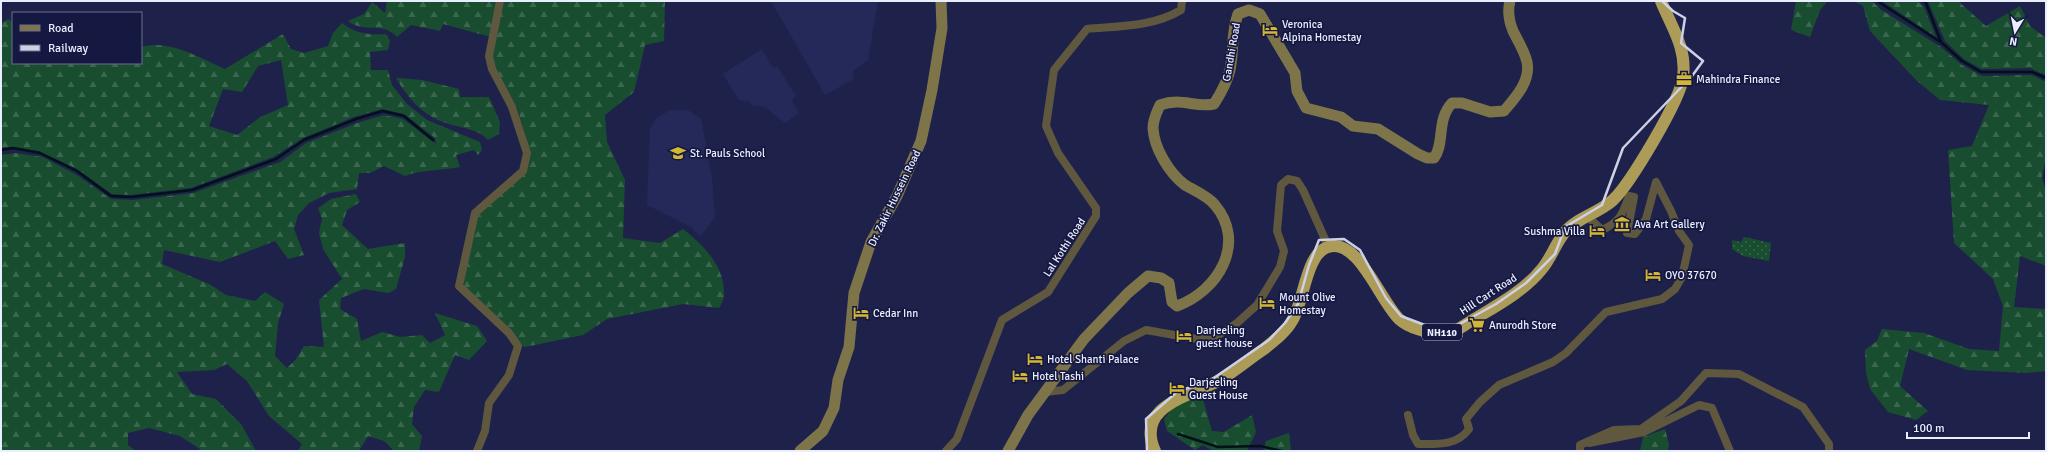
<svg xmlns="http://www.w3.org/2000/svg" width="2047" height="452" viewBox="0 0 2047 452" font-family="Signika,sans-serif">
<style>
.built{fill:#242959}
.forest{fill:url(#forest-firs);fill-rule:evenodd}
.park{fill:url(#park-dots)}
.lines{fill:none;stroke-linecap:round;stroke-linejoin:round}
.stream{stroke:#001218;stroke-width:2.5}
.street{stroke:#5f583e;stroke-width:8}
.secondary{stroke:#7e7449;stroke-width:11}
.highway{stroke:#ac9c58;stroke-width:12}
.rail{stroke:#ced1e6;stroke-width:2.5}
.labels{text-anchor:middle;stroke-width:3.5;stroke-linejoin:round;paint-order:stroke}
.shield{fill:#151840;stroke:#abaec6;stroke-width:1}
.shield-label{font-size:10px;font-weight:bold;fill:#ebeeff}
.poi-label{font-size:11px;fill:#ebeeff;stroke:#151840;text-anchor:start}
.street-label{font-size:11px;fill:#ebeeff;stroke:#151840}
</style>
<defs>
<pattern id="forest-firs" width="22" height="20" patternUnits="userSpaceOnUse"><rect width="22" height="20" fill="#194d30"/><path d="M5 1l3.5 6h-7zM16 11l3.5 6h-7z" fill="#3b674f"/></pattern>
<pattern id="park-dots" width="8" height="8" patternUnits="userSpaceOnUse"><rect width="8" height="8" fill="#194d30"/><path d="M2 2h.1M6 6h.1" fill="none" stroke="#3b674f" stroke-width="1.8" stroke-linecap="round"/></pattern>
</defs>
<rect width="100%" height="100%" fill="#1e224b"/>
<!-- built -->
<path class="built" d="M 771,1 L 878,1 L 868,60 L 853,71 L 854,79 L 825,95 Z
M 762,49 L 773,68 L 778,67 L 796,96 L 792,100 L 799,113 L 785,123 L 765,107 L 751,105 L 750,102 L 739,100 L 723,74 Z
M 670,110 L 688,110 L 701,119 L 712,177 L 715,217 L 700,237 L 691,227 L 647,205 L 650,129 L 655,119 Z"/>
<!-- forest -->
<path class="forest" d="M 387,1 L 496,1 L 491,37 L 443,24 L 440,31 L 411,25 L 397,37 C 383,21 365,34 348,21 L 364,14 L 372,2 L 385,13 Z
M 502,1 L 665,1 L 664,41 L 645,45 L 634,92 L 605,115 L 607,142 L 625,180 L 623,238 L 660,243 L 683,229 C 703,245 724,265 724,293 C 725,298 721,304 719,308 L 683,304 L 607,319 L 583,335 L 525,347 L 520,345 L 467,292 L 463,282 L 477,217 L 482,210 L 524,173 L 527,140 L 517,108 L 495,68 L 493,56 Z
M 1796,1 L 1828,1 L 1820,10 L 1810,37 L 1791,30 Z
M 1854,1 L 1872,1 L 1880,9 L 1941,47 L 1962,65 L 1982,76 L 2032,75 L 2046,82 L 2046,157 L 2042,177 L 2046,193 L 2046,266 L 2020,256 L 2014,307 L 2046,309 L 2046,371 L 2027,373 L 1967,370 L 1909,349 L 1900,386 L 1928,411 L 1916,420 L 1888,412 L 1870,389 L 1866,372 L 1865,350 L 1877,341 L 1882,329 L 1924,333 L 1969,349 L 1999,351 L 2003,306 L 1993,279 L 1954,243 L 1948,150 L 1972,146 L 1989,105 L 1940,100 L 1916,80 L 1870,31 L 1863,6 Z
M 1882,1 L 1917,1 L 1924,7 L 1936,37 Z
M 1928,1 L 1958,1 L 1986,26 L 2020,6 L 2030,26 L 2046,38 L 2046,75 L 2030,68 L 1981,69 L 1964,59 L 1945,41 Z
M 8,19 L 13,22 L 13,63 L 141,63 L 141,47 C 170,39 199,58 225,69 L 283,34 L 291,49 L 304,53 L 328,46 L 333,33 L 342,23 C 356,34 368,35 386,34 L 390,41 L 388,50 L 370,52 L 371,70 L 388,70 L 392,85 L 407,104 L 427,120 L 480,142 L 482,150 L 478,155 L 474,150 L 456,155 L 460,167 C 441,171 422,169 405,176 L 384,166 L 370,173 L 359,173 L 357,189 L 329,193 L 309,203 L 298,215 L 294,229 L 304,255 L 288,259 L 275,241 L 220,262 L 164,250 L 162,264 L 211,285 L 226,295 L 255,301 L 265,292 L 284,304 L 278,323 L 275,356 L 287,368 L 296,359 L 304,346 L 324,347 L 319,300 L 342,279 L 323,249 L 319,233 L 322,219 L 318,208 L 331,199 L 356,194 L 360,202 L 347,210 L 342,225 L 368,249 L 405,243 L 405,257 L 396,289 L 388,293 L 364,289 L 341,298 L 340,309 L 357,319 L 361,341 L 382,332 L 400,337 L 422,335 L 430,343 L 445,335 L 435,313 L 477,326 L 487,341 L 469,360 L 455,355 L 439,392 L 425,390 L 414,407 L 412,424 L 422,436 L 419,451 L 394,451 L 384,441 L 368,436 L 359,451 L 298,451 L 302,444 L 269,416 L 247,381 L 227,364 L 214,370 L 177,372 L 192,394 L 216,399 L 241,424 L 256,451 L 203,451 L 180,436 L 149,428 L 128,433 L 128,445 L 136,451 L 1,451 L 1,155 L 15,153 L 43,157 L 77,175 L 111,199 L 133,200 L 193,193 L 280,162 L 306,143 L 357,123 L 384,115 L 403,119 L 436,144 L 435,138 L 404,114 L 382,109 L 354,117 L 303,138 L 273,157 L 191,188 L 130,195 L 112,194 L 77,169 L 39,151 L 12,147 L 1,148 L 1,24 ZM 281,60 L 288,105 L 260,117 L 237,135 L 209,126 L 223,89 L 242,92 L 258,66 Z
M 396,78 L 422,80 L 459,89 L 460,97 L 489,97 L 500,122 L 499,134 L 488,140 C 477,128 460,128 446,123 C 422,115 409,99 396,78 Z
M 1202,396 L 1212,431 L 1224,432 L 1252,415 L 1256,432 L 1247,451 L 1213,451 L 1203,445 L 1195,450 L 1167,431 L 1164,419 L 1176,403 Z
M 1665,429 L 1669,444 L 1668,451 L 1640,451 L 1643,437 Z
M 1289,433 L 1291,451 L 1263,451 L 1266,441 Z"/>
<!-- park -->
<path class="park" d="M 1744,237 L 1771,243 L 1769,261 L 1743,256 L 1732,249 L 1732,240 L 1741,242 Z"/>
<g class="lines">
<!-- stream -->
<path class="stream" d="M 1877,1 L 1942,43 L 1962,61 L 1981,72 L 2032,72 L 2046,78
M 1923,1 L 1926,3 L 1941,42
M 1,150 L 13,148 L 40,153 L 77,171 L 111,196 L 131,197 L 192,190 L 276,159 L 304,140 L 356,119 L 383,111 L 404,116 L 433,140
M 2046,170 L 2046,181
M 1178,434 L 1218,447 L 1260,446 L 1282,451"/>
<!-- street -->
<path class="street" d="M 1045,392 L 1063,390 L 1124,341 L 1146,330 L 1197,339 L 1217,336 L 1237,323 L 1257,305 L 1280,267 L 1284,251 L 1277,231 L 1281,185 L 1288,179 L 1297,181 L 1303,190 L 1328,246
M 1408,415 L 1413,435 L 1418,444 C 1437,444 1457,446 1469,429 L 1466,419 L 1480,402 L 1499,385 L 1553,362 L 1566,353 L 1606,312 L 1662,299 L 1675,289 L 1682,277 L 1689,245 L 1679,231 L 1671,211 L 1656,182 L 1646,219 L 1635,234 L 1627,233 L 1634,197 L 1629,196 C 1622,215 1620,222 1602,230 L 1588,217
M 1589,443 L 1644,432 L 1699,405 L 1712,408 L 1730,451
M 477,451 L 485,431 L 489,403 L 509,375 L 518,346 L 509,333 L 459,286 L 475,213 L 523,171 L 527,153 L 512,107 L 492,69 L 489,56 L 500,1
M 946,451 L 957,439 L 1002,320 L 1048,292 L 1096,216 L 1096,208 L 1058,153 L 1046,126 L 1054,70 L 1087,29 C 1118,26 1153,27 1181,10 L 1182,1
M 1580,451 L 1580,445 L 1614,430 L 1641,429 L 1681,401 L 1706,373 L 1739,374 L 1803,407 L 1829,444 L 1829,451"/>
<!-- secondary -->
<path class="secondary" d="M 800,451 L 823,431 L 834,408 L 838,380 L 849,347 L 854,293 L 871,242 L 897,196 L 921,141 L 932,90 L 942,28 L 941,1
M 1008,451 L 1028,415 L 1084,339 L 1128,293 L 1148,276 L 1161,278 L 1169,283 L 1172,302 L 1177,306 C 1218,291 1247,243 1215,205 C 1208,196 1195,191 1185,185 C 1169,173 1154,148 1153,128 C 1153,119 1157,112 1160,105 C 1182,97 1194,108 1214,104 C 1221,93 1227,83 1230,70 C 1234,51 1231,33 1238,14 L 1249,10 L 1260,14 L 1295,73 L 1297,91 L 1306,108 L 1341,117 L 1353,126 L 1378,129 L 1418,154 L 1427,158 L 1434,158 C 1445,144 1436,120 1452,103 L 1462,103 L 1490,112 L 1504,111 C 1515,98 1531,81 1527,62 C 1525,52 1518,41 1513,31 C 1509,21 1507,12 1510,1"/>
<!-- highway -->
<path class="highway" d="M 1155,451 C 1134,405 1192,396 1220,380 C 1235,371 1249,359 1264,349 C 1274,341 1286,332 1292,321 C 1304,302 1306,253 1328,247 C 1358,237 1380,301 1399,319 C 1409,328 1427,333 1440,333 C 1444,332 1450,332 1454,331 C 1460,329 1467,323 1473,320 C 1496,306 1524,291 1541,270 C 1551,259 1555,244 1565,232 C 1576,218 1599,213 1613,200 C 1630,184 1681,99 1683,77 C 1687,48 1671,26 1661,1"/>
<!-- rail -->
<path class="rail" d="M 1147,451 L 1146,419 L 1178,391 L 1208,382 L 1269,340 L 1285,323 L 1298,304 L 1309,265 L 1319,240 L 1344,239 L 1360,250 L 1386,298 L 1401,316 L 1438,330 L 1456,326 L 1496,304 L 1526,283 L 1555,254 L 1565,227 L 1602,205 L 1623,148 L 1692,76 L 1703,61 L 1681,43 L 1685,18 L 1673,11 L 1662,1"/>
</g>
<!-- icons -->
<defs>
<symbol id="hotel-bare" viewBox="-9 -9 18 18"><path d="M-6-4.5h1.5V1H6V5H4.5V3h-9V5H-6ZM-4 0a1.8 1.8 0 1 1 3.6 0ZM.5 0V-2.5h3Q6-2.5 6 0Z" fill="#d3b635" stroke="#151840" stroke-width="2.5" paint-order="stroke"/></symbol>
<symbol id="office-bare" viewBox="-9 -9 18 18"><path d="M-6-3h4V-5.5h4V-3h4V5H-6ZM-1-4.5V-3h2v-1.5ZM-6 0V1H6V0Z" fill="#d3b635" stroke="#151840" stroke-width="2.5" paint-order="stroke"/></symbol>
<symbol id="school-bare" viewBox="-9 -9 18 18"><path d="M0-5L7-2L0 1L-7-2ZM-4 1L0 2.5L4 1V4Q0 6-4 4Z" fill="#d3b635" stroke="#151840" stroke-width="2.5" paint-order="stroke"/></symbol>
<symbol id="museum-bare" viewBox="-9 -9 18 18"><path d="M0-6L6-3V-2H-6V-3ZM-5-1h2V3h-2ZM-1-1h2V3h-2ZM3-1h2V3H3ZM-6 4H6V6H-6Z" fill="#d3b635" stroke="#151840" stroke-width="2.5" paint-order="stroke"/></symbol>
<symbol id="supermarket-bare" viewBox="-9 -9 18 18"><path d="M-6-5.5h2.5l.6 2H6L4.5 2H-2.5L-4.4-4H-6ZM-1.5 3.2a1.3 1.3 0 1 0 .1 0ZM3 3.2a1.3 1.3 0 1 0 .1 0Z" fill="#d3b635" stroke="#151840" stroke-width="2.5" paint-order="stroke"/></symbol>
</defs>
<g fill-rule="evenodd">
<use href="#hotel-bare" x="1259" y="19" width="22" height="22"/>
<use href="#office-bare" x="1673" y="68" width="22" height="22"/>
<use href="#school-bare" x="667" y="142" width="22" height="22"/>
<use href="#museum-bare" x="1611" y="213" width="22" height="22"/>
<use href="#hotel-bare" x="1586" y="220" width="22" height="22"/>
<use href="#hotel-bare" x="1642" y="264" width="22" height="22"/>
<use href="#hotel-bare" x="1256" y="292" width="22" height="22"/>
<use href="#hotel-bare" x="850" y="302" width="22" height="22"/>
<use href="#supermarket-bare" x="1466" y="314" width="22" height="22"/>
<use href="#hotel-bare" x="1173" y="325" width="22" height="22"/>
<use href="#hotel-bare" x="1024" y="348" width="22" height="22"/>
<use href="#hotel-bare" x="1009" y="365" width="22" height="22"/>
<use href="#hotel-bare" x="1166" y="377" width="22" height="22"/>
</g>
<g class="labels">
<!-- shield labels -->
<rect class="shield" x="1422" y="324" width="40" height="16" rx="3"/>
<g class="shield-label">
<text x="1442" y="336">NH110</text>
</g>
<!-- poi labels -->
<g class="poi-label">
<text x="1282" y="28">Veronica<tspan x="1282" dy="13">Alpina Homestay</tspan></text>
<text x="1696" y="83">Mahindra Finance</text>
<text x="690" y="157">St. Pauls School</text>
<text x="1634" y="228">Ava Art Gallery</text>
<text x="1585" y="235" text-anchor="end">Sushma Villa</text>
<text x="1665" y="279">OYO 37670</text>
<text x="1279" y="301">Mount Olive<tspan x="1279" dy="13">Homestay</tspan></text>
<text x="873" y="317">Cedar Inn</text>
<text x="1489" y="329">Anurodh Store</text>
<text x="1196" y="334">Darjeeling<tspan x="1196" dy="13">guest house</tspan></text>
<text x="1047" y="363">Hotel Shanti Palace</text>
<text x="1032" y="380">Hotel Tashi</text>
<text x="1189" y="386">Darjeeling<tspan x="1189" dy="13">Guest House</tspan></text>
</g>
<!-- street labels -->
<g class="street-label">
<text transform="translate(1231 52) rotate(-80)" y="4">Gandhi Road</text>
<text transform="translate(894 198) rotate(-64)" y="4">Dr. Zakir Hussein Road</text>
<text transform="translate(1064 247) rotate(-57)" y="4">Lal Kothi Road</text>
<text transform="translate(1488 294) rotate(-33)" y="4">Hill Cart Road</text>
</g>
</g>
<!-- border -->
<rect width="2047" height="452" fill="none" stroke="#ebeeff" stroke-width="4"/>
<!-- legend -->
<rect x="12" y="12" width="130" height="52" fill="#151840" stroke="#6b6e8c"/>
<rect x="20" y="25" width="20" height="6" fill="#7e7449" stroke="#6b6e8c"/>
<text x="48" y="32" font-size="12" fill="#ebeeff">Road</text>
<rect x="20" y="45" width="20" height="6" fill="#ced1e6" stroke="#6b6e8c"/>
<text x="48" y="52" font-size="12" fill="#ebeeff">Railway</text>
<!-- north arrow -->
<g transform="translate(2015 32) rotate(190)" stroke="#151840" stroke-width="3" paint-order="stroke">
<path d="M0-3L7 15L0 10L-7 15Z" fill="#ebeeff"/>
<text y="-6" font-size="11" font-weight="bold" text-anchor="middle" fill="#ebeeff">N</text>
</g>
<!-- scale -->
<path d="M1907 432v6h122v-6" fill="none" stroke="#ebeeff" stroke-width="2"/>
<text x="1913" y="432" font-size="12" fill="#ebeeff" stroke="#151840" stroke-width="3" paint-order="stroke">100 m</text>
</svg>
